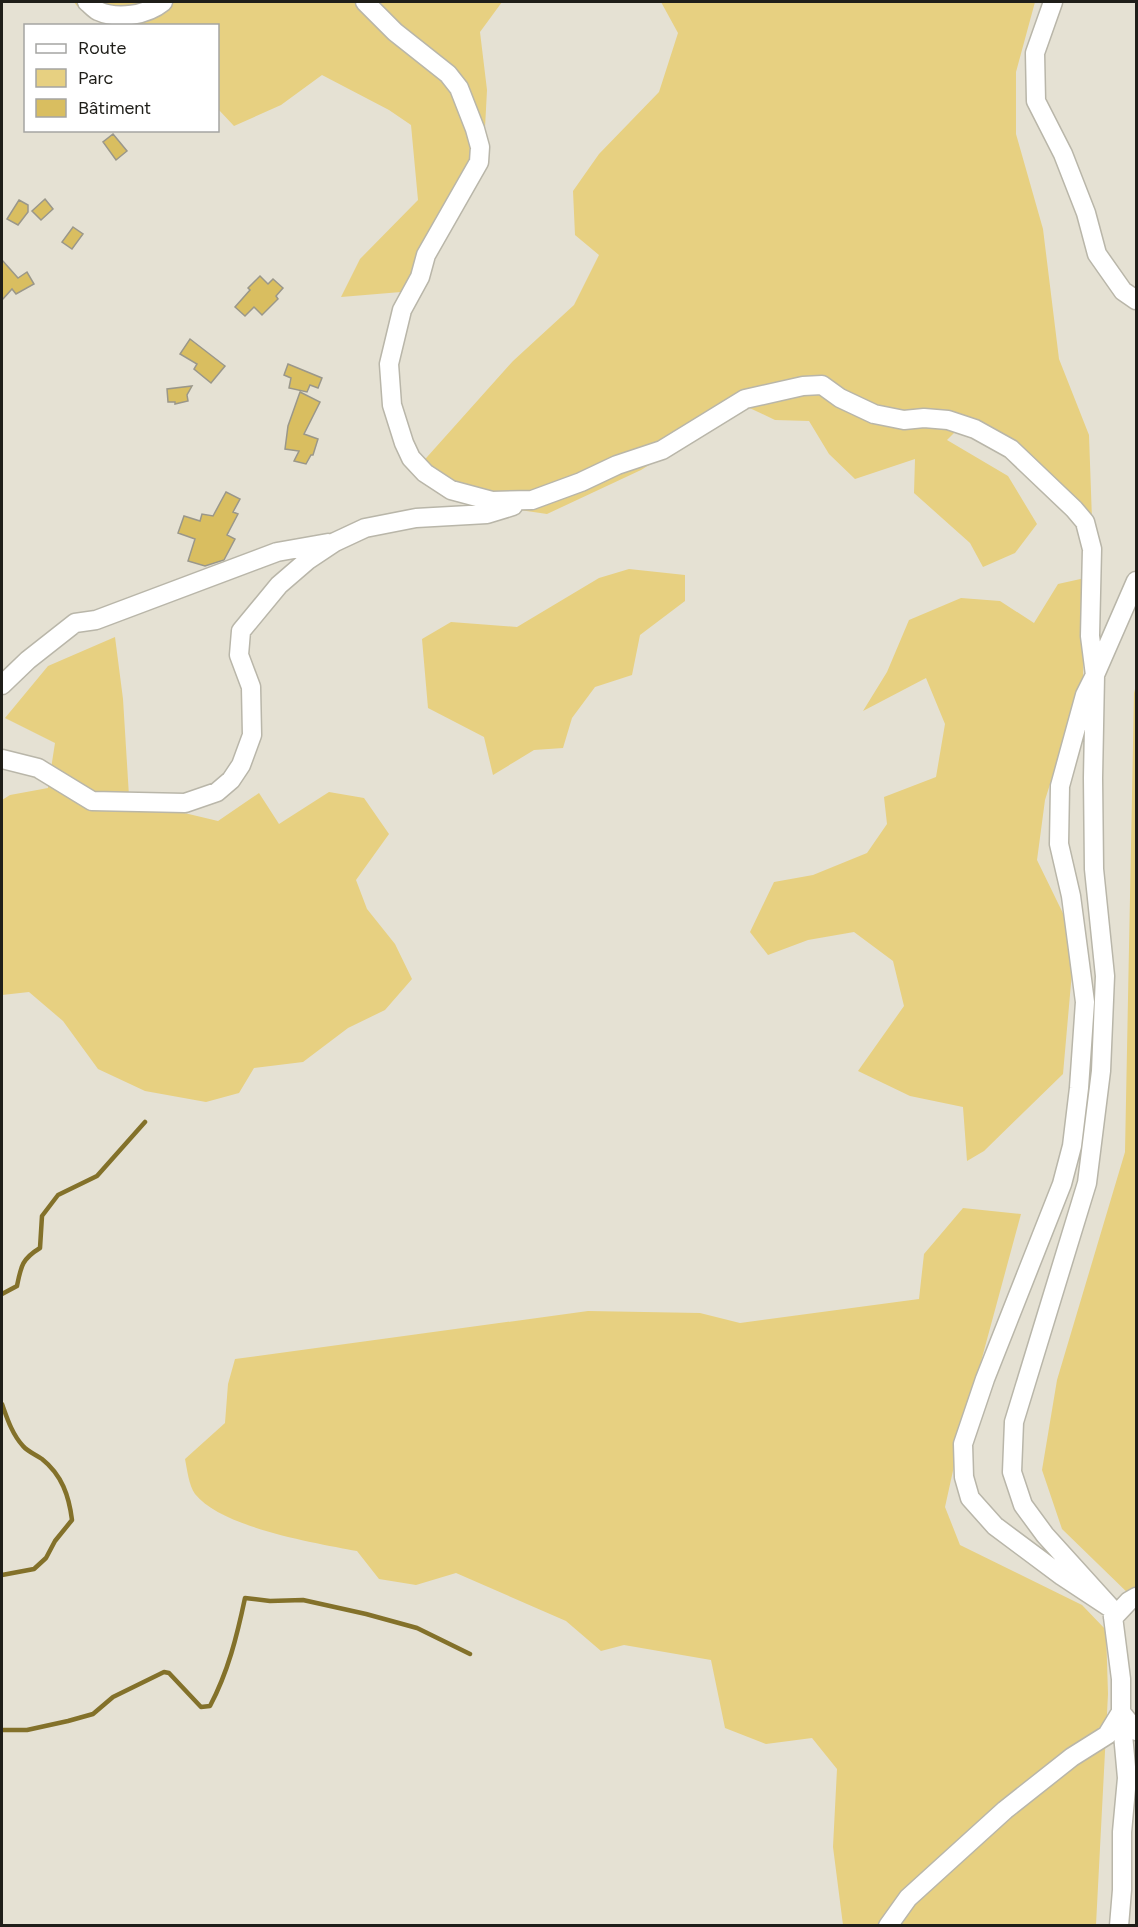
<svg xmlns="http://www.w3.org/2000/svg" width="1138" height="1927" viewBox="0 0 1138 1927" font-family="Figtree,sans-serif">
<style>
.green{fill:#e7d081}
.lines{fill:none;stroke-linecap:round;stroke-linejoin:round}
.stream{stroke:#83712a;stroke-width:4.5}
.building{fill:#d9be60;stroke:#9a978a;stroke-width:1.5}
.minor-casing{stroke:#b9b6a9;stroke-width:21}
.minor{stroke:#fff;stroke-width:18}
</style>
<rect width="100%" height="100%" fill="#e5e1d3"/>
<!-- green -->
<path class="green" d="M 74,2 L 502,2 L 480,32 L 487,90 L 484,147 L 401,292 L 341,297 L 360,259 L 418,200 L 411,125 L 389,110 L 322,75 L 281,105 L 234,126 L 218,109 L 218,26 L 109,25 L 77,6 Z
M 661,2 L 1035,2 L 1016,72 L 1016,134 L 1043,229 L 1059,359 L 1089,435 L 1092,520 L 965,422 L 947,440 L 1008,476 L 1037,524 L 1015,553 L 983,567 L 970,543 L 914,493 L 915,459 L 855,479 L 829,454 L 809,421 L 775,420 L 739,403 L 694,437 L 641,470 L 547,514 L 473,503 L 419,466 L 513,361 L 574,305 L 599,255 L 575,235 L 573,191 L 599,154 L 659,92 L 678,33 Z
M 629,569 L 685,575 L 685,601 L 640,635 L 632,675 L 595,687 L 572,718 L 563,748 L 534,750 L 493,775 L 484,737 L 428,708 L 422,639 L 451,622 L 517,627 L 599,578 Z
M 1085,578 L 1083,680 L 1045,800 L 1037,860 L 1075,938 L 1063,1074 L 984,1151 L 967,1161 L 963,1107 L 910,1096 L 858,1071 L 904,1006 L 893,961 L 854,932 L 808,940 L 768,955 L 750,932 L 774,882 L 813,875 L 867,853 L 887,824 L 884,797 L 936,777 L 945,724 L 926,678 L 863,711 L 887,672 L 909,620 L 961,598 L 1000,601 L 1034,623 L 1058,584 Z
M 115,637 L 123,699 L 129,796 L 176,811 L 218,821 L 259,793 L 279,824 L 329,792 L 364,798 L 389,834 L 356,880 L 367,909 L 395,944 L 412,979 L 385,1010 L 348,1028 L 303,1062 L 254,1068 L 239,1093 L 206,1102 L 145,1091 L 98,1069 L 63,1021 L 29,992 L 2,995 L 2,800 L 10,795 L 48,788 L 55,743 L 5,718 L 48,666 Z
M 1136,685 L 1136,1597 L 1133,1598 L 1062,1529 L 1042,1470 L 1057,1380 L 1125,1152 L 1134,693 Z
M 963,1208 L 1021,1214 L 960,1439 L 945,1507 L 960,1545 L 1082,1605 L 1106,1630 L 1108,1694 L 1096,1925 L 843,1925 L 833,1847 L 837,1769 L 812,1738 L 766,1744 L 725,1728 L 711,1660 L 624,1645 L 601,1651 L 566,1621 L 456,1573 L 416,1585 L 379,1579 L 357,1551 C 316,1543 222,1528 195,1494 C 189,1486 187,1469 185,1459 L 225,1423 L 228,1384 L 235,1359 L 588,1311 L 700,1313 L 740,1323 L 919,1299 L 924,1254 Z"/>
<g class="lines">
<!-- stream -->
<path class="stream" d="M 2,1294 L 17,1286 C 21,1266 22,1259 40,1248 L 42,1216 L 58,1195 L 97,1176 L 145,1122
M 2,1404 C 7,1418 12,1434 23,1446 C 27,1451 36,1455 42,1459 C 62,1475 69,1496 72,1520 L 55,1541 L 46,1558 L 34,1569 L 2,1575
M 2,1730 L 27,1730 L 68,1721 L 93,1714 L 113,1697 L 164,1672 L 169,1673 L 201,1707 L 210,1706 C 228,1672 237,1636 245,1598 L 270,1601 L 303,1600 L 366,1614 L 417,1628 L 470,1654"/>
</g>
<!-- building -->
<path class="building" d="M 113,134 L 127,151 L 116,160 L 103,142 Z
M 45,199 L 53,209 L 41,220 L 32,211 Z
M 19,200 L 28,205 L 28,212 L 18,225 L 7,219 Z
M 73,227 L 83,234 L 72,249 L 62,242 Z
M 2,260 L 18,278 L 27,272 L 34,284 L 16,294 L 12,289 L 2,300 Z
M 260,276 L 268,284 L 273,279 L 283,288 L 276,296 L 278,299 L 262,315 L 254,307 L 245,316 L 235,307 L 250,290 L 248,288 Z
M 190,339 L 225,366 L 211,383 L 194,369 L 197,364 L 180,354 Z
M 288,364 L 322,378 L 318,388 L 310,385 L 307,392 L 289,388 L 291,378 L 284,375 Z
M 192,386 L 187,395 L 188,401 L 175,404 L 175,402 L 168,402 L 167,389 Z
M 300,392 L 320,402 L 304,434 L 318,439 L 313,455 L 311,455 L 306,464 L 294,461 L 299,451 L 285,449 L 288,426 Z
M 226,492 L 240,499 L 233,512 L 238,514 L 227,535 L 235,539 L 224,560 L 205,566 L 188,561 L 195,539 L 178,533 L 184,516 L 200,521 L 202,514 L 213,516 Z"/>
<g class="lines">
<defs>
<path id="minor" d="M 87,2 C 90,4 94,9 98,11 C 118,20 147,15 163,2
M 365,2 L 395,32 L 448,74 L 459,88 L 475,129 L 480,147 L 479,162 L 426,255 L 420,277 L 402,310 L 389,364 L 392,405 L 404,443 L 411,458 L 425,473 L 451,490 L 492,501 L 532,500 L 581,482 L 617,465 L 662,450 L 745,399 L 803,386 L 822,385 L 840,398 L 874,414 L 904,420 L 924,418 L 948,420 L 975,429 L 1011,449 L 1074,509 L 1085,522 L 1092,549 L 1090,636 L 1095,675 L 1085,695 L 1060,786 L 1059,844 L 1071,896 L 1085,1002 L 1079,1088 L 1072,1146 L 1062,1184 L 985,1379 L 963,1444 L 964,1477 L 970,1498 L 995,1526 L 1062,1576 L 1112,1609
M 1053,2 L 1035,53 L 1036,101 L 1063,154 L 1086,213 L 1097,254 L 1123,291 L 1136,300
M 1136,581 L 1095,675 L 1093,778 L 1094,869 L 1105,976 L 1101,1071 L 1087,1183 L 1014,1422 L 1012,1472 L 1023,1505 L 1045,1535 L 1112,1609 L 1121,1679 L 1121,1712 L 1136,1731
M 2,685 L 28,660 L 75,623 L 96,620 L 277,552 L 328,543
M 2,759 L 38,768 L 92,801 L 185,803 L 217,792 L 231,780 L 241,765 L 252,735 L 251,687 L 239,655 L 241,631 L 279,585 L 308,560 L 335,542 L 365,528 L 416,518 L 487,514 L 513,506
M 1113,1618 L 1129,1601 L 1136,1597
M 888,1926 L 908,1898 L 1005,1810 L 1072,1757 L 1107,1735 L 1121,1712
M 1119,1926 L 1122,1890 L 1122,1832 L 1127,1778 L 1121,1712"/>
</defs>
<!-- minor casing -->
<use href="#minor" class="minor-casing"/>
<!-- minor -->
<use href="#minor" class="minor"/>
</g>
<!-- border -->
<rect width="1138" height="1927" fill="none" stroke="#1f1e19" stroke-width="6"/>
<!-- legend -->
<rect x="24" y="24" width="195" height="108" fill="#ffffff" stroke="#a5a5a3" stroke-width="1.5"/>
<rect x="36" y="44" width="30" height="9" fill="#ffffff" stroke="#a5a5a3" stroke-width="1.5"/>
<text x="78" y="54" font-size="18" fill="#1f1e19">Route</text>
<rect x="36" y="69" width="30" height="18" fill="#e7d081" stroke="#a5a5a3" stroke-width="1.5"/>
<text x="78" y="84" font-size="18" fill="#1f1e19">Parc</text>
<rect x="36" y="99" width="30" height="18" fill="#d9be60" stroke="#a5a5a3" stroke-width="1.5"/>
<text x="78" y="114" font-size="18" fill="#1f1e19">Bâtiment</text>
</svg>
